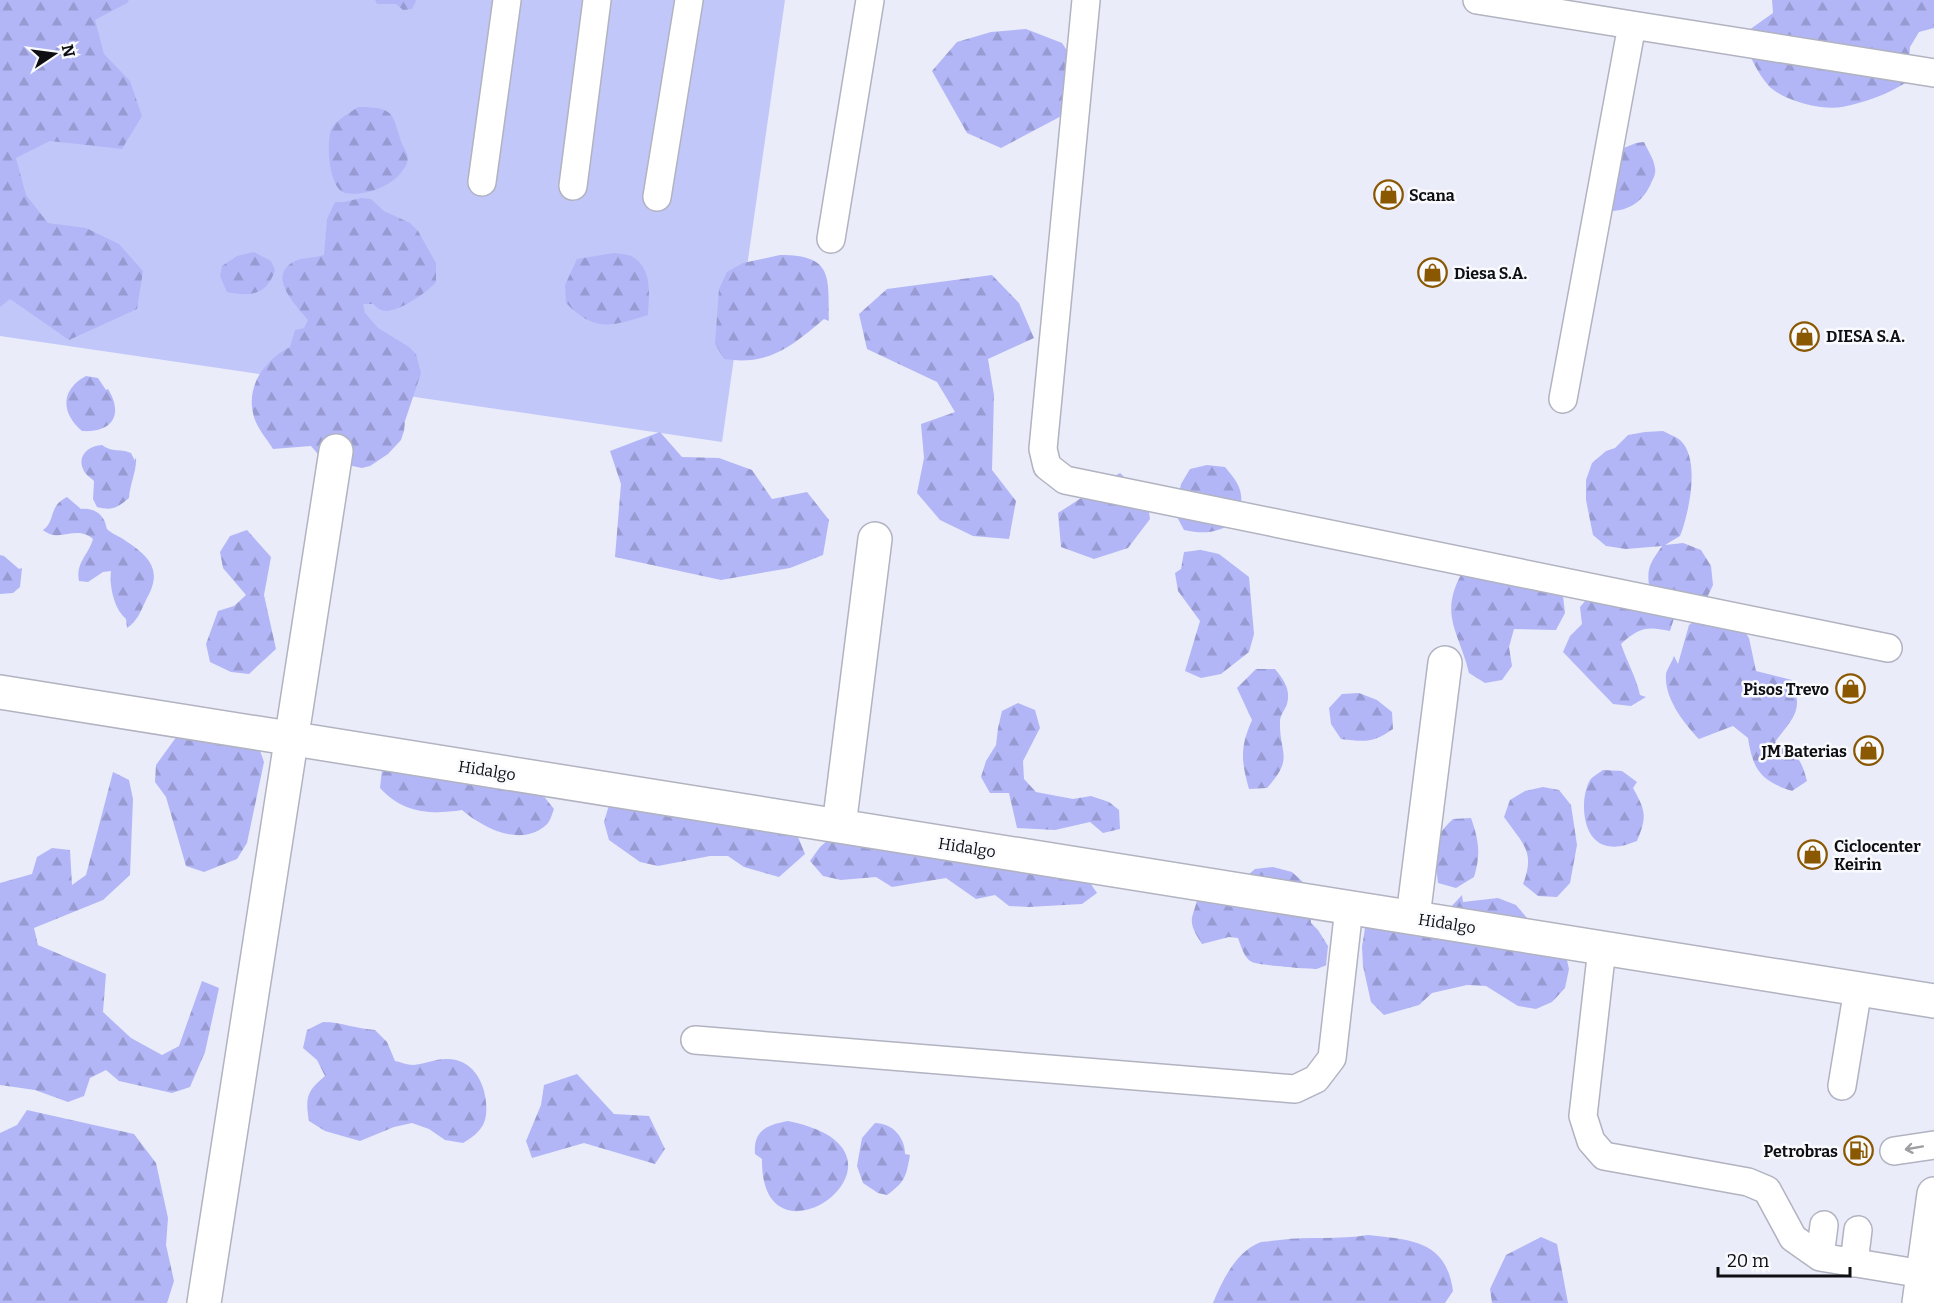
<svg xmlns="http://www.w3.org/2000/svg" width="1934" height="1303" viewBox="0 0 1934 1303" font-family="Bitter,serif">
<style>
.grass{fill:#c2c7f9}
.forest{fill:url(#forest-firs)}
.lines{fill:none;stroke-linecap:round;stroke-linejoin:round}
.service-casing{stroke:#b1b3c0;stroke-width:30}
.minor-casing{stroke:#b1b3c0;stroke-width:36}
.tertiary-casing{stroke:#b1b3c0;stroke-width:36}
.service{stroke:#fff;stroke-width:27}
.minor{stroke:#fff;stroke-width:33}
.tertiary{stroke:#fff;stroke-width:33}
.oneway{stroke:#9f9fa1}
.labels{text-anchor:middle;stroke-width:5;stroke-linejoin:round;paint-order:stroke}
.poi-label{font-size:16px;font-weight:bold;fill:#0e0e13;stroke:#f9fafd;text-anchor:start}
.street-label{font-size:16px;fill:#0e0e13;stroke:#f9fafd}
</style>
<defs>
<pattern id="forest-firs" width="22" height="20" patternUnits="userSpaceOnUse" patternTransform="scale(1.5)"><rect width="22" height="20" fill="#b2b6f6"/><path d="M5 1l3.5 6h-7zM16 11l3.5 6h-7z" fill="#989bd2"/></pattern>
</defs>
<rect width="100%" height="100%" fill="#eaecfa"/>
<!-- grass -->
<path class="grass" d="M 0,0 L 785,0 L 722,442 L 0,336 Z"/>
<!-- forest -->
<path class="forest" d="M 0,0 L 129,0 L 127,3 L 95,20 L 104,54 L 130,81 L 142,116 L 122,149 L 50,141 L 16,158 L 26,195 L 48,223 L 86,228 L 119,244 L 143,271 L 137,309 L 69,340 L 10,299 L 0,307 Z
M 375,0 L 416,0 L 416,1 L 412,9 L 403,10 L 396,4 L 377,4 Z
M 1772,0 L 1934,0 L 1934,28 L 1919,32 L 1910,47 L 1907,82 C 1888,94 1864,103 1842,107 C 1822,111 1781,100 1768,85 C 1756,71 1748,52 1742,35 L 1773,13 Z
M 1026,29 L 1062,43 L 1085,78 L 1069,112 L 1001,148 L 967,133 L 932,71 L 957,42 L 991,32 Z
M 358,107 C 398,107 391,115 403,146 C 406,151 409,157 407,163 C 398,185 366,197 345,193 C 329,189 326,144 331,130 C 335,120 350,113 358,107 Z
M 1644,142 C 1648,151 1654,159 1655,168 C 1656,173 1654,177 1652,181 C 1644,201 1630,211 1609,211 L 1619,150 L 1636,143 Z
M 361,198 L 371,199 L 384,211 L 410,223 L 418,231 L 436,263 L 436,282 C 428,292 394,316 381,310 C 378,309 376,306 373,304 L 363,304 L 365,313 L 378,328 L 409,347 L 416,354 L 421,373 L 405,421 L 404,431 L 401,440 L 388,454 L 370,466 L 362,468 L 323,460 L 311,446 L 273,449 C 267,439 257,428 254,417 C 245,387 264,360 290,347 L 295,330 L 304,328 L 308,320 C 297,306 265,276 295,261 C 303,257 315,258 324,255 L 327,219 L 335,202 L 344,202 Z
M 254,252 L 271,261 L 275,270 C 267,295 251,297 227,292 L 220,276 L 222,266 L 237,256 Z
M 614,253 C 620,254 628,254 633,257 C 653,270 649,294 648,315 C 612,326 595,333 566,303 L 565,285 L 577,259 Z
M 780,255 C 834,255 828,277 829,321 L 824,319 C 792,346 769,366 724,359 L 715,344 L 719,289 L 727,272 L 743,263 Z
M 992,275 L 1019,303 L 1034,338 L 988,359 L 994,395 L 992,470 L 1016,501 L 1009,539 L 973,536 L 940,520 L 917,493 L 924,458 L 921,424 L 955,412 L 937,382 L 867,349 L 859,314 L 887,289 Z
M 86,376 L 98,378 L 106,390 L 108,389 C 124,415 112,433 82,431 C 61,413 60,390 86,376 Z
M 1663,431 C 1668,434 1675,436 1680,440 C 1701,459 1689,513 1680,536 L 1665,545 L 1683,543 L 1701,550 L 1711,566 L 1713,585 L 1705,602 L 1650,592 C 1646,568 1649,565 1662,546 L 1626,549 L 1606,546 L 1593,535 L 1586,500 L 1586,480 L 1592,463 L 1606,451 L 1615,448 L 1628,435 L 1645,432 Z
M 660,432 L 682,457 L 719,458 L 752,470 L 772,499 L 807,492 L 829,520 L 823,555 L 790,568 L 721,580 L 615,557 L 621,484 L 610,451 Z
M 102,445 C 113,453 119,448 131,453 L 135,461 L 136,457 C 137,471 130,483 129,498 C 117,508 112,511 97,507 L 93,499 L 94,481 C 91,478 86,475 84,471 C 76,456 88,446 102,445 Z
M 1207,465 L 1225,467 C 1243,488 1244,494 1238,521 C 1217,532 1207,535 1184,530 L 1175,513 L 1181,484 L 1190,469 Z
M 1120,473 L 1147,499 L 1150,519 L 1128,548 L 1094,559 L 1061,547 L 1058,513 Z
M 67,497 L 81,509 C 91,508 99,511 104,520 C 106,523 106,527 107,529 C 111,533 118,536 123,539 C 147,555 164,568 147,598 C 141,610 138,621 127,628 L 126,619 C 114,609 109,586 111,571 L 103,572 L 88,582 L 79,581 C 75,563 89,554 93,539 C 75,524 60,544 43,530 C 56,521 48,506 67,497 Z
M 247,530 L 271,557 L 264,595 L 276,649 L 249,674 L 231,672 L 210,662 L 206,644 L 218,611 L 234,606 L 246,595 L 223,568 L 220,552 L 230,536 Z
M 1201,550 L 1219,554 L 1249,577 L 1254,634 L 1249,652 L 1221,674 L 1201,678 L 1185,671 L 1200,621 L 1178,591 L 1175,573 L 1181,569 L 1184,552 Z
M 0,555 L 4,556 L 19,569 L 22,568 L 20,587 L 13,593 L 0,594 Z
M 1463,571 L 1498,571 L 1530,589 L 1547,586 L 1563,596 L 1565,613 L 1556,630 L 1514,629 L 1509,647 L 1512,666 L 1502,680 L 1485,683 L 1469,673 C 1459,631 1438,615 1463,571 Z
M 1591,594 L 1676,612 L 1670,631 C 1646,626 1639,628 1621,644 C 1627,662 1636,677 1640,695 L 1646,697 L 1631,706 L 1613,704 L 1563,652 L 1570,636 L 1582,624 L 1580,607 Z
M 1703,614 L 1739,623 L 1749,638 L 1756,671 L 1792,680 C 1804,712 1793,717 1775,742 C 1796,752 1801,758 1807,781 L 1792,791 C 1761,781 1753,770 1748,738 L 1733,726 L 1699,739 C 1684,723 1664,698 1666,674 C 1667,669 1672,662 1674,656 L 1678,664 L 1689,625 Z
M 1256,669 L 1275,669 C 1284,680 1291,690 1287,704 C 1285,710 1280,715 1280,721 C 1279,754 1295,757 1267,788 L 1249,789 C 1241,761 1240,747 1252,720 L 1237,688 Z
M 1359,693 L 1377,700 L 1392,712 L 1393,729 C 1373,743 1366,742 1341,739 L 1331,724 L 1329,708 L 1342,694 Z
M 1018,703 L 1035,710 L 1040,728 L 1023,761 L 1024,779 L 1036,792 L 1073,799 L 1091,796 L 1109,802 L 1119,810 L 1120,829 L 1103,833 L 1090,822 L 1055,830 L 1017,828 L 1009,793 L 990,793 L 981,777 L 986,761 L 996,745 L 998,728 L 1002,711 Z
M 177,736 L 258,745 L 264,762 L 247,843 L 237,859 L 204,872 L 186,866 L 166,797 L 155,782 L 156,765 Z
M 393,756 L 542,794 L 554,809 C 552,814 550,823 545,826 C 520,847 483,828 462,810 C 430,815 403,813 380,788 L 382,770 Z
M 1603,770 L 1622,771 L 1637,782 L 1633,788 C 1646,811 1647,817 1637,841 C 1626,845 1616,849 1604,845 C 1582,838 1580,800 1589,782 C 1591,777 1598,774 1603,770 Z
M 113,772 L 129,780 L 133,799 L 130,875 L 103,900 L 34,928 L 38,945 L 106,974 L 103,1012 L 131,1038 L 162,1055 L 179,1046 L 202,981 L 219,988 L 205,1052 L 190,1087 L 172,1093 L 119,1081 L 106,1070 L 90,1078 L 84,1096 L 68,1102 L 35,1090 L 0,1085 L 0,883 L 32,874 L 37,857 L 52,848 L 70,850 L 72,885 L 86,875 Z
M 1543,787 L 1559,790 L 1571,805 L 1577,845 L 1570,883 L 1557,897 L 1538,896 L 1523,884 C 1536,851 1522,843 1504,817 L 1510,800 L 1525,791 Z
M 609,805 L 752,815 L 760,831 L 775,820 L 776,807 L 798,837 L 805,854 L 779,877 L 744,867 L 728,856 L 710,856 L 658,866 L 640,862 L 609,840 L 604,822 Z
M 1471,818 C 1479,841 1481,854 1474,877 L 1456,888 L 1438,883 C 1435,853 1429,841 1453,819 Z
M 835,834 L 1086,877 L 1097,893 L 1082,904 L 1028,907 L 1009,906 L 995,895 L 976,899 L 946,878 L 892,887 L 876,877 L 841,880 L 823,876 L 810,861 L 820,847 Z
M 1273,867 L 1292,872 L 1306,885 L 1311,923 L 1318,930 L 1328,946 L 1326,965 C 1325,966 1319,968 1317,969 C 1310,969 1257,965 1252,962 C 1244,958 1241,946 1238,938 L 1229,937 L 1202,944 C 1185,918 1193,920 1199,893 L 1241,881 L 1255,869 Z
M 1462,895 L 1463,902 L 1498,898 L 1516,905 L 1527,918 L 1561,933 L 1569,969 L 1565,988 L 1552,1002 L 1536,1009 L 1518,1006 L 1486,986 L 1467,985 L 1432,993 L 1419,1005 L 1384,1015 L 1371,1002 L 1363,966 L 1362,947 L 1365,928 L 1375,912 L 1450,908 Z
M 323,1022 C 341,1022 357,1029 375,1030 L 387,1042 L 395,1061 C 401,1062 407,1065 413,1065 C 424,1064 435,1059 446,1059 C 471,1058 484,1080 486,1102 C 488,1124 481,1132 463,1143 L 445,1140 L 429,1129 L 412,1123 L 394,1127 L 360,1141 L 325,1131 L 309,1121 C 305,1097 307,1091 325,1076 L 317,1060 L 303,1048 L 307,1030 Z
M 577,1074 L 614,1114 L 649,1116 L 665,1149 L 655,1164 L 584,1143 L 532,1158 L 526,1141 L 541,1105 L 544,1085 Z
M 27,1110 L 134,1134 L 156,1163 L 168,1218 L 166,1245 L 174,1281 L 167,1303 L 0,1303 L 0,1133 L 17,1125 Z
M 788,1121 C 938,1151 760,1283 762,1159 L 755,1154 C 753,1130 767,1125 788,1121 Z
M 875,1123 C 892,1123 905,1137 905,1154 L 910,1155 C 906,1177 905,1182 887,1195 L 878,1193 L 863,1183 L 857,1166 L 862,1138 Z
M 1368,1235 C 1411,1240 1446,1240 1453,1291 L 1445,1303 L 1213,1303 C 1222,1281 1236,1251 1261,1242 C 1267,1241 1274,1241 1280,1240 C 1309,1236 1339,1240 1368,1235 Z
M 1541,1237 L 1557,1244 L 1568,1303 L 1492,1303 L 1490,1289 L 1506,1255 Z"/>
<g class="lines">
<defs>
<path id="service" d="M 1086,0 L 1043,449 L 1047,466 L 1065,480 L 1888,648
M 1477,0 L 1632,25
M 482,182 L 507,0
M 573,186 L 597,0
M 657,197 L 689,0
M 831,239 L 870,0
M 1563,399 L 1632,25 L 1934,73
M 1602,948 L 1583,1116 L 1591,1141 L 1604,1156 L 1748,1182 L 1767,1190 L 1793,1238 L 1820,1257
M 695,1040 L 1295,1089 L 1316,1079 L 1332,1058 L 1349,908
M 1842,1086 L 1858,989
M 1894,1151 L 1934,1145
M 1824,1225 L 1820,1257 L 1923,1274
M 1854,1263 L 1858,1230"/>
<path id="minor" d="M 0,692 L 1934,1001
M 839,826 L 875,539
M 1413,917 L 1445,663
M 204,1303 L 336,451"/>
<path id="tertiary" d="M 1919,1303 L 1934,1194"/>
</defs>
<!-- service casing -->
<use href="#service" class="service-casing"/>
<!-- minor casing -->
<use href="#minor" class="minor-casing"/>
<!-- tertiary casing -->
<use href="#tertiary" class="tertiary-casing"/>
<!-- service -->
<use href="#service" class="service"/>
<!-- minor -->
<use href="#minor" class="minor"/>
<!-- tertiary -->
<use href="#tertiary" class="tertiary"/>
</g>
<!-- one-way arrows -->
<defs><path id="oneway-shaft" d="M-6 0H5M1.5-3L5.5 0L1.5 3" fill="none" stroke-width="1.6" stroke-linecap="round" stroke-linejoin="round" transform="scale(1.5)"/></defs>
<use class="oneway" href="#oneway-shaft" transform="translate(1914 1148) rotate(170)"/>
<!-- icons -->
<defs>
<symbol id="shop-ring" viewBox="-11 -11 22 22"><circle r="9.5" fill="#f9fafd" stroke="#8b5802" stroke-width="1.5"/><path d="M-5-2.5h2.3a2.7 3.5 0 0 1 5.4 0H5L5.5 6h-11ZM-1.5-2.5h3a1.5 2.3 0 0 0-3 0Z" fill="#8b5802"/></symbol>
<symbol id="fuel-ring" viewBox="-11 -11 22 22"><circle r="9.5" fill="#f9fafd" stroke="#8b5802" stroke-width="1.5"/><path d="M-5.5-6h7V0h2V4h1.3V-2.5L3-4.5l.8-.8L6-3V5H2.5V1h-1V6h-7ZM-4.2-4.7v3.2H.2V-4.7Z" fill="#8b5802"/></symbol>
</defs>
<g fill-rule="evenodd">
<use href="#shop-ring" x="1372" y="178" width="33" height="33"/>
<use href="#shop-ring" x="1416" y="256" width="33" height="33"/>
<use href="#shop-ring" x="1788" y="320" width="33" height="33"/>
<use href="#shop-ring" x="1834" y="672" width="33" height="33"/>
<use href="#shop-ring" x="1852" y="734" width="33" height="33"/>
<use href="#shop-ring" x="1796" y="838" width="33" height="33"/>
<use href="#fuel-ring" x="1842" y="1134" width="33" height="33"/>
</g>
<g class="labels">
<!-- poi labels -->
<g class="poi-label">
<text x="1409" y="201">Scana</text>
<text x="1454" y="279">Diesa S.A.</text>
<text x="1826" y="342">DIESA S.A.</text>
<text x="1829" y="695" text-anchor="end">Pisos Trevo</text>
<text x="1847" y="757" text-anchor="end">JM Baterias</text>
<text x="1834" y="852">Ciclocenter<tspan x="1834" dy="18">Keirin</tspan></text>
<text x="1838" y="1157" text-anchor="end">Petrobras</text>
</g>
<!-- street labels -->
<g class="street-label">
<text transform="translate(487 770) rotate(9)" y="6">Hidalgo</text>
<text transform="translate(967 847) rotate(9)" y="6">Hidalgo</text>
<text transform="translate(1447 923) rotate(9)" y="6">Hidalgo</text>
</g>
</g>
<!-- north arrow -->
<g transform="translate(54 54) rotate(77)" stroke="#f9fafd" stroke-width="4.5" paint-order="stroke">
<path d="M0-4.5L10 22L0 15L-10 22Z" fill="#0e0e13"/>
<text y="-9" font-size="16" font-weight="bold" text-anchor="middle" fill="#0e0e13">N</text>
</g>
<!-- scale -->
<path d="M1718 1267v9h132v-9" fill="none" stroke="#0e0e13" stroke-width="3"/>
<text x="1727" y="1267" font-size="18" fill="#0e0e13" stroke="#f9fafd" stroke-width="4.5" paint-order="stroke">20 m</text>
</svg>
